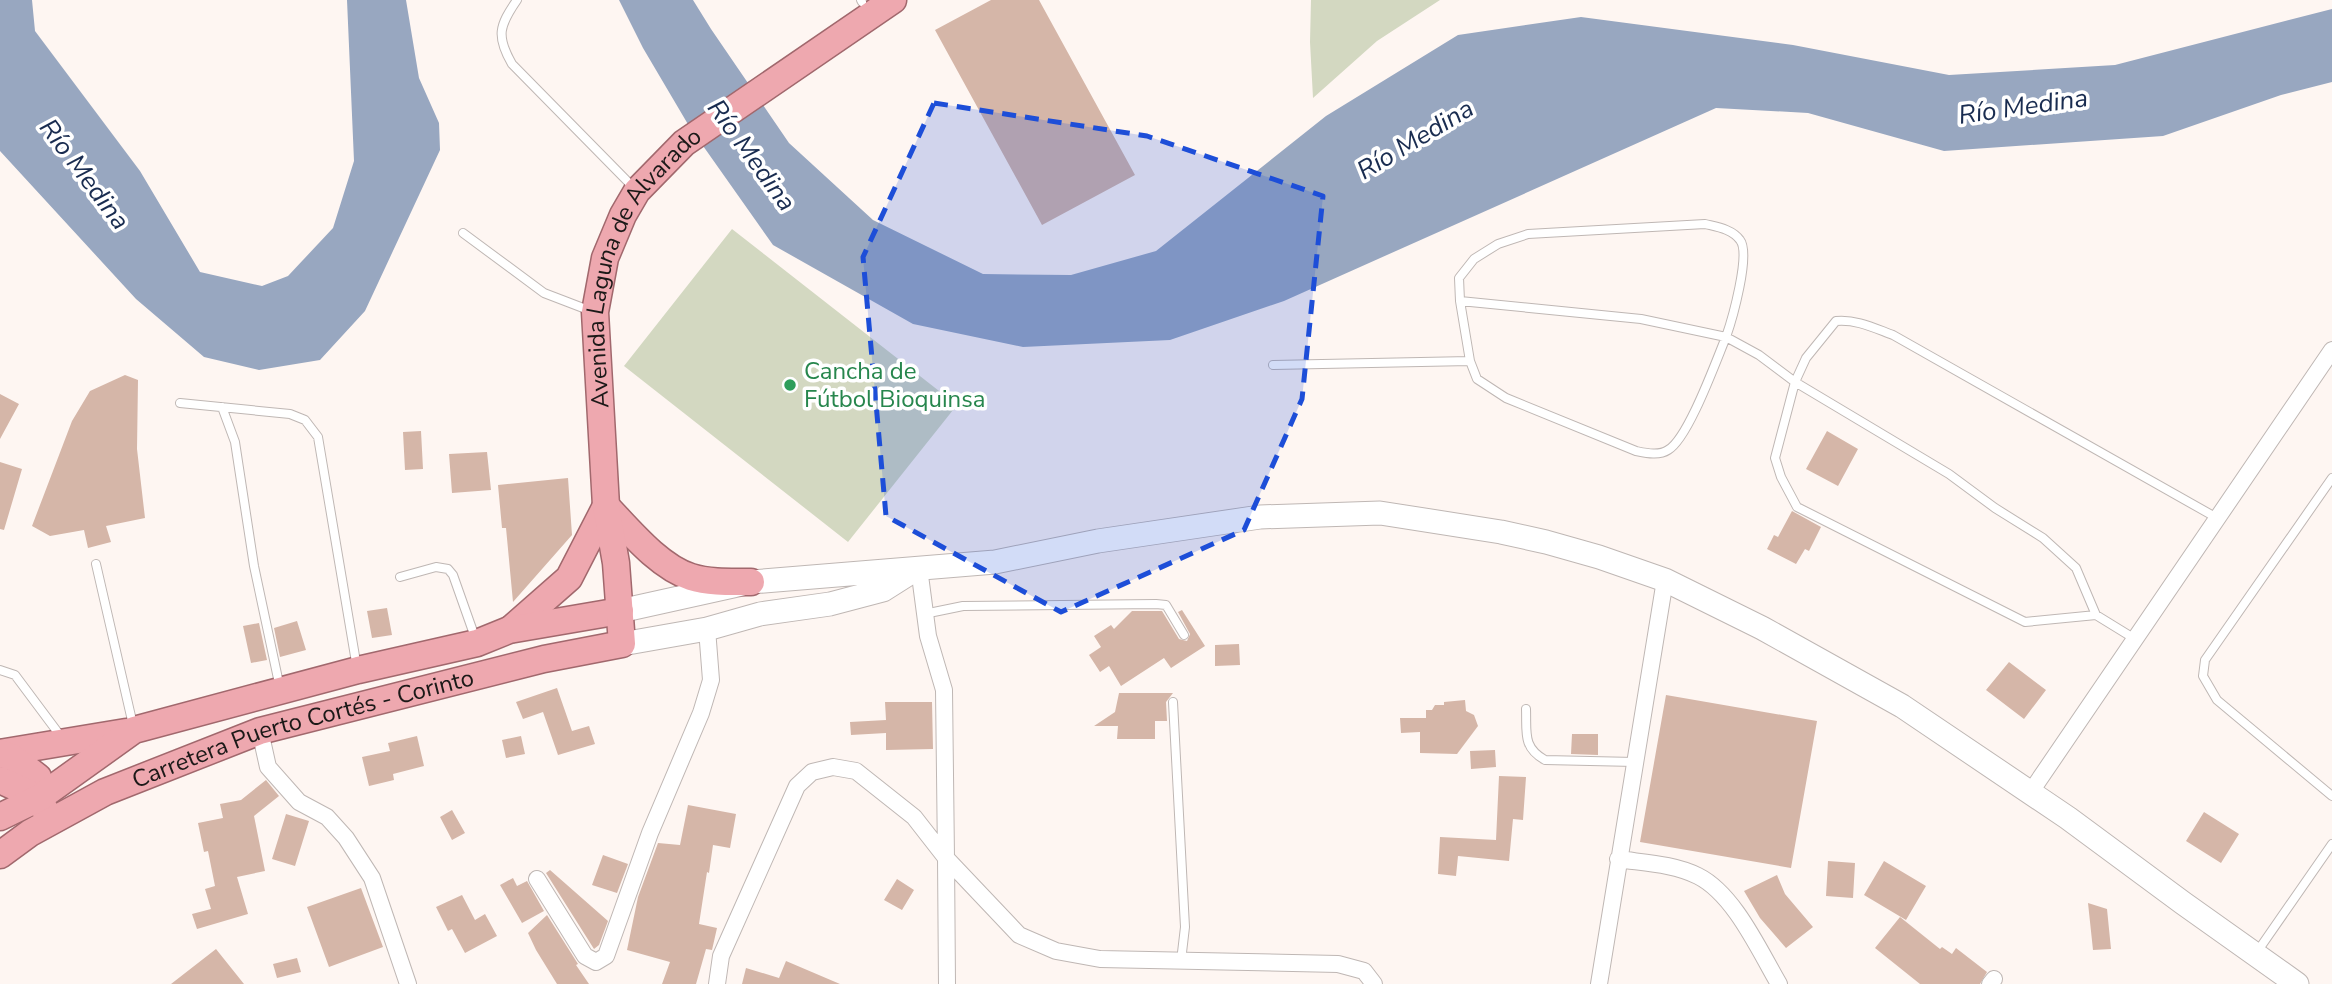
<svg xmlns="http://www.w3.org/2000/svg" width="2332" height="984" viewBox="0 0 2332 984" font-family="'Nunito Sans',sans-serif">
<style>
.green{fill:#d3d8c1}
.water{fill:#98a7c0}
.building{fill:#d5b6a8}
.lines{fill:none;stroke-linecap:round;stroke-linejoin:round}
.service-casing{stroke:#bfb7b4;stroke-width:10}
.minor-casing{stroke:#bfb7b4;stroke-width:18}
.secondary-casing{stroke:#bfb7b4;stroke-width:25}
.trunk-casing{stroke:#a1686d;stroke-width:29}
.service{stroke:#fff;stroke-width:8}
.minor{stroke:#fff;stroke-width:16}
.secondary{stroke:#fff;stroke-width:23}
.trunk{stroke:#eea8af;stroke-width:26}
.marked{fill:#1d4ed8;fill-opacity:0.2;stroke:#1d4ed8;stroke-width:5;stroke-dasharray:14 9;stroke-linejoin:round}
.leisure-dot{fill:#2e9e5b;stroke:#fff;stroke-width:2.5}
.labels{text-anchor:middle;stroke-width:7;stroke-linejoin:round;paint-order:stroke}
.street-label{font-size:24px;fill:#1c1918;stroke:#fff}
.leisure-label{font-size:24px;fill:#27864d;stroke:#fff;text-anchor:start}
.water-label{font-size:26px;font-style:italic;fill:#192c50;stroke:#fff}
</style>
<rect width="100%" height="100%" fill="#fef6f2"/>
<!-- green -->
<path class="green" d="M 1311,0 L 1440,0 L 1377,41 L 1313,98 L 1310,42 Z
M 732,229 L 957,405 L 848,542 L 624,366 Z"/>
<!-- water -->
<path class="water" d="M 0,0 L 32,0 L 35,31 L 140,171 L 200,272 L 262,286 L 288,276 L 333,228 L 354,161 L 347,0 L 406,0 L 419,78 L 439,123 L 440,150 L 365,311 L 320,360 L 259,370 L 204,357 L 136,299 L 0,151 Z
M 619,0 L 693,0 L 711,29 L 789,143 L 873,220 L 983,274 L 1071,275 L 1156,251 L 1326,116 L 1458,35 L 1581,17 L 1793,45 L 1949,75 L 2115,65 L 2332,9 L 2332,82 L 2281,95 L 2163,136 L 1944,151 L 1808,113 L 1716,108 L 1284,301 L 1170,340 L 1023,347 L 913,324 L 773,245 L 689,126 L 643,48 Z"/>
<!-- building -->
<path class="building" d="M 991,0 L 1039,0 L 1135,175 L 1042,225 L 935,30 Z
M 125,375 L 138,380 L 137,449 L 145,518 L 106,526 L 111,542 L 88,548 L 84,530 L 50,536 L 32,526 L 72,421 L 90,391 Z
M 0,394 L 19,404 L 0,439 Z
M 421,431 L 423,469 L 405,470 L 403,432 Z
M 1827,431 L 1858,449 L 1838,486 L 1806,469 Z
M 487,452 L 491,490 L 452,493 L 449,454 Z
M 0,462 L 22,469 L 4,530 L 0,529 Z
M 568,478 L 572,535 L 513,602 L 506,528 L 502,528 L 498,485 Z
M 1792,511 L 1821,527 L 1809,551 L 1805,549 L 1796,564 L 1767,549 L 1774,535 L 1778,537 Z
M 387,608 L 392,635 L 372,638 L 367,611 Z
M 1182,610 L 1205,646 L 1171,668 L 1164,658 L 1121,686 L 1109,666 L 1100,672 L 1089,655 L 1101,647 L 1094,636 L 1111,625 L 1114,629 L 1132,611 L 1162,611 L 1179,639 L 1187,641 L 1190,634 L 1178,612 Z
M 297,621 L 306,650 L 280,657 L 274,628 Z
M 259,623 L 267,660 L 251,663 L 243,626 Z
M 1239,644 L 1240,665 L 1215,666 L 1215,645 Z
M 2009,662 L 2046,690 L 2024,719 L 1986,690 Z
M 557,688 L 572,731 L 589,726 L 595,744 L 558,755 L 543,712 L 523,719 L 516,702 Z
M 1119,693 L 1173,693 L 1166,702 L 1167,721 L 1155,721 L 1155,739 L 1117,739 L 1118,726 L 1094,726 L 1115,712 Z
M 1666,695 L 1817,721 L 1791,868 L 1640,842 Z
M 1465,700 L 1466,711 L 1474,715 L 1478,726 L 1457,754 L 1420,753 L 1420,732 L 1401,733 L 1400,718 L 1426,718 L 1426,710 L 1432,710 L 1435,705 L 1444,705 L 1444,702 Z
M 885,702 L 932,702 L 933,749 L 886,750 L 886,733 L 851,735 L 850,722 L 886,720 Z
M 1572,734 L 1598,734 L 1598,755 L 1571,754 Z
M 417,736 L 424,766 L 393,774 L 394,780 L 369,786 L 362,757 L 390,751 L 388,743 Z
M 521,736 L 525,754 L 506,758 L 502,740 Z
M 1495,750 L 1496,767 L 1471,769 L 1470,751 Z
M 1499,776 L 1526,777 L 1523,820 L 1513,819 L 1509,861 L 1458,856 L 1456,876 L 1438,874 L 1440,837 L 1496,840 Z
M 266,780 L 279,796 L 254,816 L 265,871 L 237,877 L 248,914 L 197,929 L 192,914 L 211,909 L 205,889 L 215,886 L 208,851 L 204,852 L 198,823 L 223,818 L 220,804 L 241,800 Z
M 688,805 L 736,814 L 730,848 L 713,845 L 709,873 L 707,872 L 699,924 L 717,928 L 712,950 L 706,949 L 696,984 L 662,984 L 670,962 L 627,950 L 638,897 L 658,843 L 680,845 Z
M 452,810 L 465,833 L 452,840 L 440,817 Z
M 2204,812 L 2239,834 L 2221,863 L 2186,841 Z
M 286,814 L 309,821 L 295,866 L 272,859 Z
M 603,855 L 628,864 L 617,893 L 592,885 Z
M 1828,861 L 1855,863 L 1853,898 L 1826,896 Z
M 1884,861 L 1926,886 L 1906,920 L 1864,895 Z
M 550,870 L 608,921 L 599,945 L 594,949 L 546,873 Z
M 1777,875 L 1785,894 L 1813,927 L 1786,948 L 1760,918 L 1744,891 Z
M 513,878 L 517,886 L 527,881 L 544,911 L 522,923 L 500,885 Z
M 897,879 L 914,890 L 902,910 L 884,900 Z
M 361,888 L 383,947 L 329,967 L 307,907 Z
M 462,895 L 475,920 L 485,914 L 497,936 L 465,953 L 452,929 L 448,931 L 436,907 Z
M 2088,903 L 2107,909 L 2111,949 L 2093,950 Z
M 547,915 L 578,964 L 576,965 L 589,984 L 557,984 L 536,950 L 528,933 Z
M 1900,917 L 1940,949 L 1942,947 L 1952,954 L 1956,948 L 1987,972 L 1980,984 L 1920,984 L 1875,948 Z
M 216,949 L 244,984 L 171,984 Z
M 297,958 L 301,972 L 277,978 L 273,964 Z
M 786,961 L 840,984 L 742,984 L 746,968 L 779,978 Z"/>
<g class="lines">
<defs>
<path id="service" d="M 517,0 C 499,26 496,36 512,64 L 635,189
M 861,0 L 862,2
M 1705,224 C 1717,227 1732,229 1740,240 C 1751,254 1732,320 1726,337 C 1716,361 1688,439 1668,450 C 1659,456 1646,453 1636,451 L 1506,398 L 1477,379 L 1470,361 L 1460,301 L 1459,278 L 1474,259 L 1498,244 L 1528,234 Z
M 463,233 L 544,293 L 591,311
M 1460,301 L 1641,319 L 1726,337 L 1759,355 L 1795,382 L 1949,474 L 1995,508 L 2043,538 L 2076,568 L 2096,615
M 1273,365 L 1470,361
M 180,403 L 290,414 L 305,420 L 318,437 L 357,668
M 222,407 L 235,442 L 254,566 L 280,688
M 2332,478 L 2205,660 L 2203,676 L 2217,700 L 2332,796
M 96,564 L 133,725
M 400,577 L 436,567 L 448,569 L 453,575 L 476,640
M 924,614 L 963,606 L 1156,604 L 1166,605 L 1184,635
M 2135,639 L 2096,615 L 2025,622 L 1797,507 L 1781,477 L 1775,458 L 1795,382 L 1806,358 L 1836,321 C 1856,319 1874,328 1893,335 L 2217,518
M 0,670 L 15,675 L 62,738
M 1173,702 L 1185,927 L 1181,961
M 1526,709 C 1527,732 1522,747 1545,760 L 1635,762
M 2257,952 L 2332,844"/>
<path id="minor" d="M 919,568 L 928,636 L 944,690 L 946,858 L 1019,935 L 1056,951 L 1100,959 L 1338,964 L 1364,971 L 1374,984
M 260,731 L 268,767 L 299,802 L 327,817 L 346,838 L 372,878 L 408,984
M 2030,793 L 2332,350
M 1618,859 C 1645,863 1674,864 1698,876 C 1734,894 1759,950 1779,984
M 537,879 L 585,956 L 596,962 L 606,956 L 650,833 L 701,713 L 711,680 L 707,629
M 717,984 L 721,956 L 797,786 L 812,772 L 833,767 L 856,771 L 914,817 L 946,858 L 947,984
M 1599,984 L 1665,580
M 1990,984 L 1994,979"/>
<path id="secondary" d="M 620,611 L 751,582 L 995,562 L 1098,541 L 1260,517 L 1380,513 L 1501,532 L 1546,542 L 1599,557 L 1665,580 L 1762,628 L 1902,706 L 2068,818 L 2183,903 L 2297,984
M 622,644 L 707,629 L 760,614 L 830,604 L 883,590 L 913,571"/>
<g id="trunk">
<path d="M 606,506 C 629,530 659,567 691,577 C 710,583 731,582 751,582"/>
<path d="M 511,629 L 569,578 L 606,506"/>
<path d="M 0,753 L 126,732"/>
<path d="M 0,753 L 13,758 L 38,777 L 39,798 L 45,810"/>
<path d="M 0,780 L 39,798"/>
<path d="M 0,817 L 39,798 L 134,730 L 358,670 L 477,643 L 509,630 L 620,611"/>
<path id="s1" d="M 0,855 L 30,833 L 105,792 L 260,731 L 544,659 L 622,644 L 616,563 L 606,506 L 595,312 L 605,258 L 623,215 L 637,191 L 684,143 L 893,0"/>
</g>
</defs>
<!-- service casing -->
<use href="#service" class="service-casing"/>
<!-- minor casing -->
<use href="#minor" class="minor-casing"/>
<!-- secondary casing -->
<use href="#secondary" class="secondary-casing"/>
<!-- trunk casing -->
<use href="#trunk" class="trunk-casing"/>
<!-- service -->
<use href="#service" class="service"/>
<!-- minor -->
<use href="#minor" class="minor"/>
<!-- secondary -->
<use href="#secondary" class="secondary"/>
<!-- trunk -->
<use href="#trunk" class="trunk"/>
</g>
<!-- marked area -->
<path class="marked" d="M 934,103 L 1147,136 L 1323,196 L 1302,399 L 1244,530 L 1061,612 L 886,516 L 863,257 Z"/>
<!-- markers -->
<circle class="leisure-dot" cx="790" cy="385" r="7"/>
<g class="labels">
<!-- street labels -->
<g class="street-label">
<text dy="8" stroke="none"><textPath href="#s1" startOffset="1054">Avenida Laguna de Alvarado</textPath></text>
<text dy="8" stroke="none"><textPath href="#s1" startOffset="331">Carretera Puerto Cortés - Corinto</textPath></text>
</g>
<!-- leisure labels -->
<g class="leisure-label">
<text x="804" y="379">Cancha de<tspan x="804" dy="28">Fútbol Bioquinsa</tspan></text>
</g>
<!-- water labels -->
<g class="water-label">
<text transform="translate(2023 106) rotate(-8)" y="9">Río Medina</text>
<text transform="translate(1415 139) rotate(-31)" y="9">Río Medina</text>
<text transform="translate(752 155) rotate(54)" y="9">Río Medina</text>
<text transform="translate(85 174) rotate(53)" y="9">Río Medina</text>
</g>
</g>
</svg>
